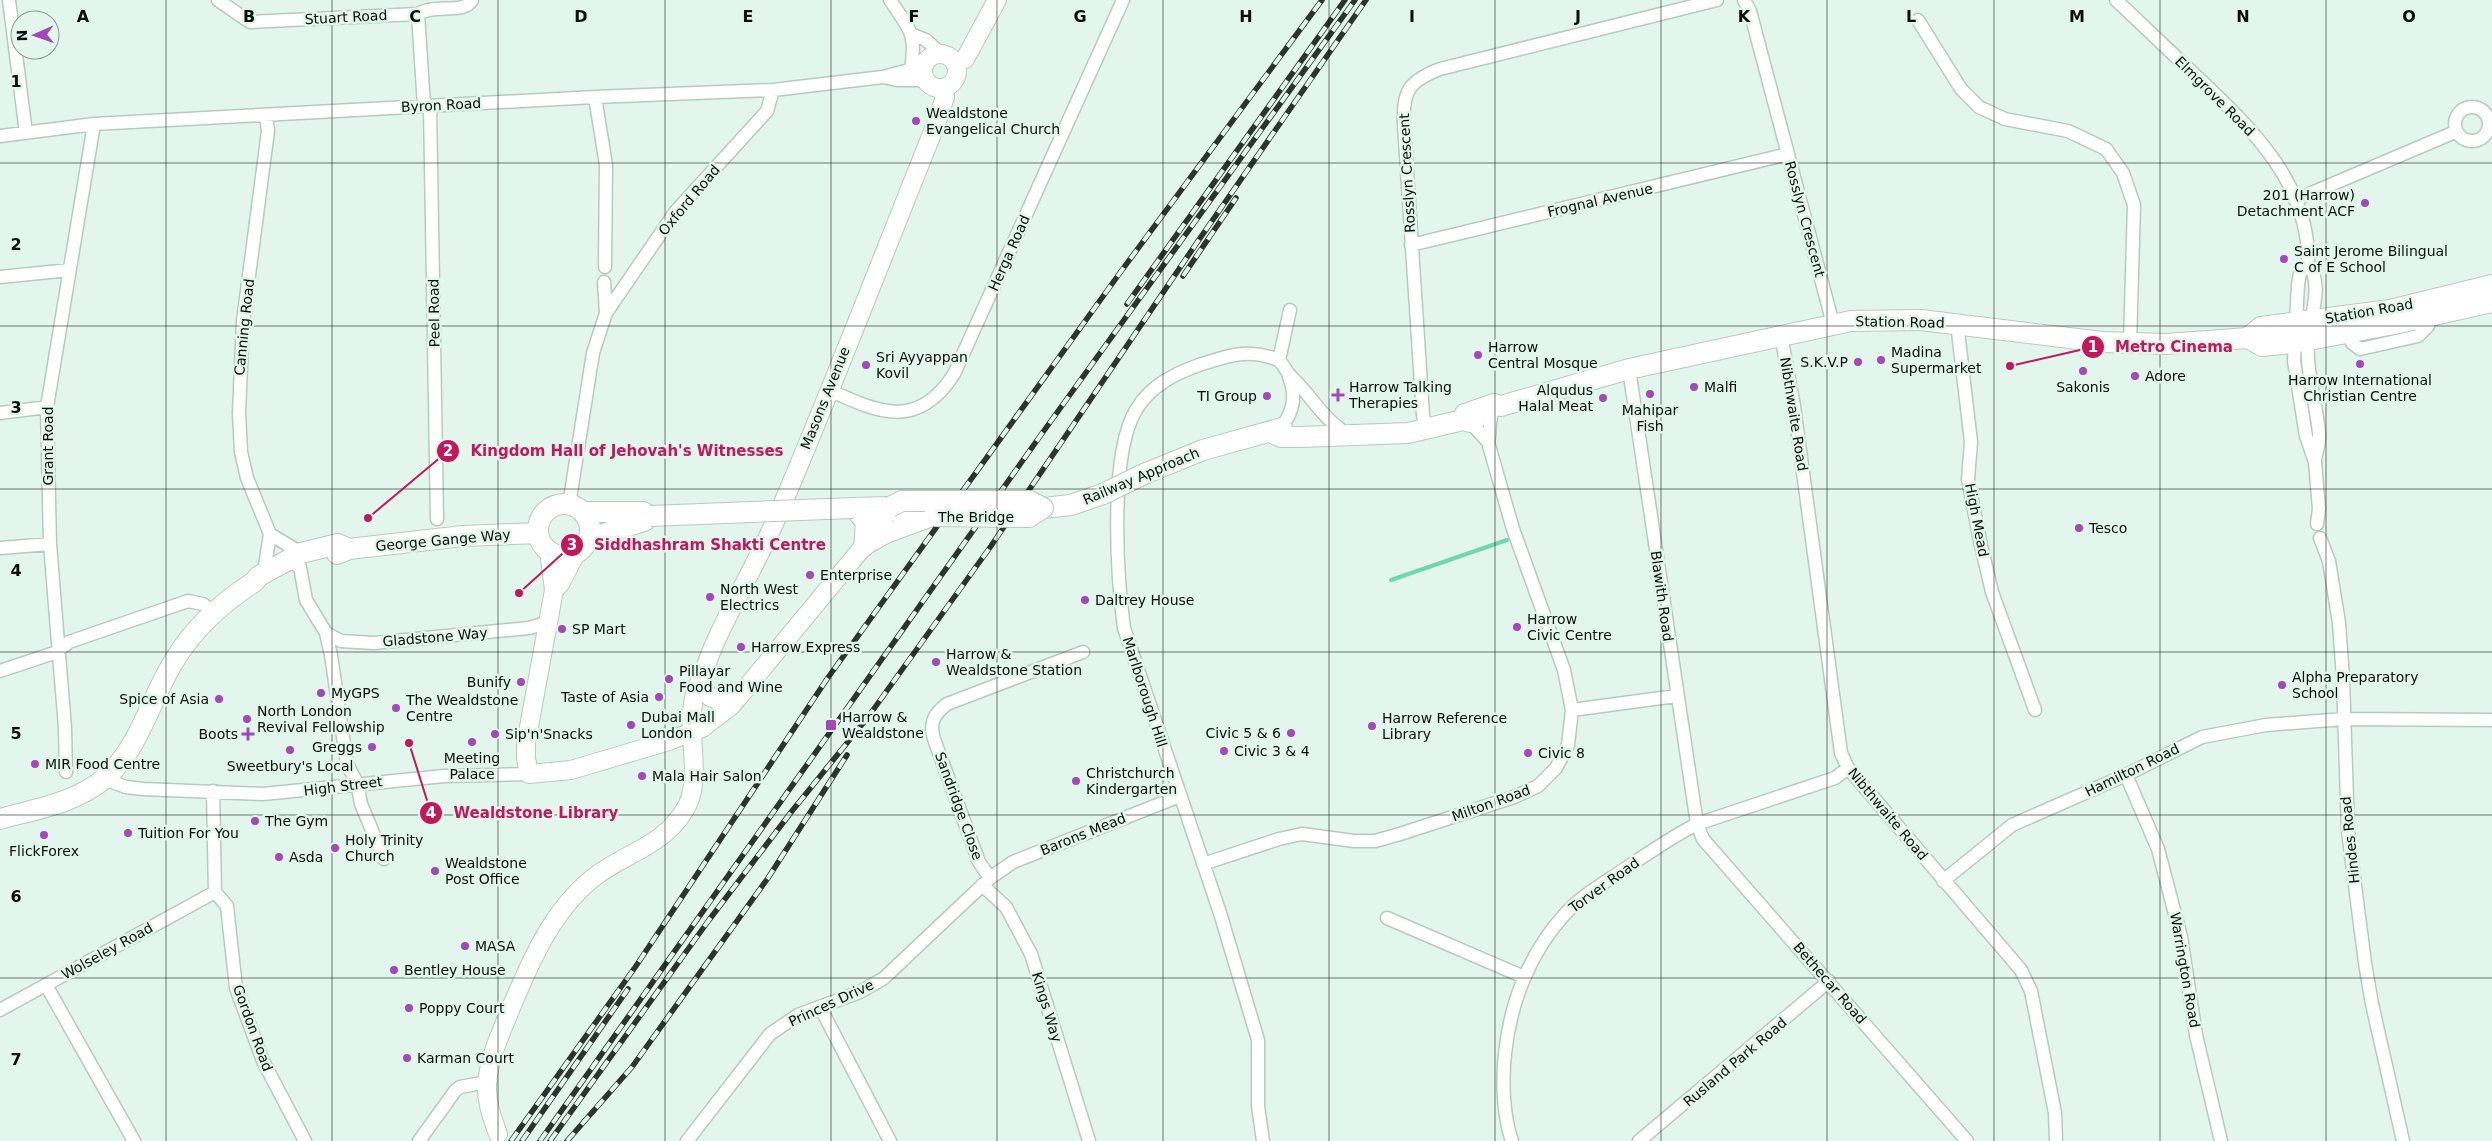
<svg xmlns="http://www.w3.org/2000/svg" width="2492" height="1141" viewBox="0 0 2492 1141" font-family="'DejaVu Sans',sans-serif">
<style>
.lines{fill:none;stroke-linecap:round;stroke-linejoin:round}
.stream{stroke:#6fd6b4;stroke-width:4}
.street-casing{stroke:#b7cac2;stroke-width:15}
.secondary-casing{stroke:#b7cac2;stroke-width:20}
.primary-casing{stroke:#b7cac2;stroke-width:22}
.street{stroke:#fff;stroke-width:12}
.secondary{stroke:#fff;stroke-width:18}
.primary{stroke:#fff;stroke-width:20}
.rail-casing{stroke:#2b3430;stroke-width:5.5}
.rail{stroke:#e3f6ee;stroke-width:4;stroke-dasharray:11;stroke-linecap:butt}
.primary-bridge-casing{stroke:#b7cac2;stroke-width:22;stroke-linecap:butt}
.primary-bridge{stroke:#fff;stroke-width:20}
.grid{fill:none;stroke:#080f0c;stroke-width:1;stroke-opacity:0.55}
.poi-dot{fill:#a149b6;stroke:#e3f6ee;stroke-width:2}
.labels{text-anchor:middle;stroke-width:5;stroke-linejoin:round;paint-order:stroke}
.street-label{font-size:14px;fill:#080f0c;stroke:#e3f6ee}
.poi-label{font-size:14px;fill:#080f0c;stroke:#e3f6ee;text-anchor:start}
.grid-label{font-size:16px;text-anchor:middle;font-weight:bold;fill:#080f0c;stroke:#e3f6ee;stroke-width:5;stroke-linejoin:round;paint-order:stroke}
.leader{fill:none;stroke:#c2185b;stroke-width:2}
.callout-dot{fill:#c2185b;stroke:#e3f6ee;stroke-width:2}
.mark-label{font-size:15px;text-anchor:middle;font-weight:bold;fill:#fff}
.callout-label{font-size:15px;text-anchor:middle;font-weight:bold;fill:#c2185b;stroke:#e3f6ee;stroke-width:5;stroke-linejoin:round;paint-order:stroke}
</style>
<rect width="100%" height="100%" fill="#e3f6ee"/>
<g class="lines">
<!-- stream -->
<path class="stream" d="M 1391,580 L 1507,540"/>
<defs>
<path id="street" d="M 9,0 L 26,133
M 218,0 L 250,22 L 418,14 C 435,3 464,15 472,0
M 890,0 C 909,29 917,32 911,69
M 1744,0 L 1750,11 L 1833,324
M 2116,0 C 2142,25 2168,49 2194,74 C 2248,125 2310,182 2308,263 L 2300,273 L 2298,284 L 2294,361 L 2306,436 L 2315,462 L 2319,509 L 2317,524
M 418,14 L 424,106
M 1918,20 L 1961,89 L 1979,107 L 2005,119 L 2068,131 L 2106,149 L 2123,173 L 2134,205 L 2130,343
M 913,35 L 926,40 L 941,54
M 883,77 L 897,80 L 925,80
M 595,97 L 606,165 L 605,267
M 430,106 L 437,519
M2455 124a17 17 0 1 1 34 0a17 17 0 1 1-34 0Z
M 0,136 L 94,124 L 595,97 L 773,90 L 883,77 L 924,66
M 2295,200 L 2455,132
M 1411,245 L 1788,154
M 2308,263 C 2324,285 2310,317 2308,341 C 2306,373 2316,402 2319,433 C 2320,441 2317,451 2315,459
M 0,277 L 69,270
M 606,313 L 676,211 L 767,111 L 773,90
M 1957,323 L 1971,442 L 1968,479 L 1980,541 L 1992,592 L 2035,710
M 2350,333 L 2352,343 L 2360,349 L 2418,336 L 2428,326 L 2431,316
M 1781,335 L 1794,406 L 1841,753 L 1848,768 L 2021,970 L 2031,991 L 2055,1113 L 2056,1141
M 1279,360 L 1290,310
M 1629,369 L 1697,824 L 1703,839 L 1967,1141
M 829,390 C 879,413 918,430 954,374 L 1123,0
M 0,413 L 47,407
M 1470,422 L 1488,442
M 1281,428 C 1293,412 1297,397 1289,377
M 1426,430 L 1423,415 L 1404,125 C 1402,91 1409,81 1440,69 L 1717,0
M 569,505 L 593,353 L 606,313 L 604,282
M 270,534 L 301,553
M 2320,538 L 2329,561 L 2339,623 L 2343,678 L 2348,831 L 2365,963 L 2372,1004 L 2403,1141
M 0,548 L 50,544
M 287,560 L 300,567 L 306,600 L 326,633 L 331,655 L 347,764 L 357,783 L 361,804 L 384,859
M 264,572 L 270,534 L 247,478 L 241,452 L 239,413 L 243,321 L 268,131 L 266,115
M 326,633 L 341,641 L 374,643 L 529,628 L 546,623
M 0,671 L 57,652 L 69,642 L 188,601 L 203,604 L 214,613
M 1572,710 L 1676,696
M 66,772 L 65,728 L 50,544 L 47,407 L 94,124
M 2126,775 L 2158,849 L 2181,937 L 2196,1035 L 2221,1141
M 104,779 L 126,787 L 143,789 L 263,794 L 444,776 L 529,774
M 213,791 L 215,892 L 227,906 L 236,988 L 263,1061 L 305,1141
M 1203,864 L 1279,839 L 1302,834 L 1354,841 L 1375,841 L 1400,834 L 1514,797 L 1538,786 L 1556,768 L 1568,745 L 1572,710 L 1564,670 L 1513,529 L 1488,442 C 1491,433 1488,424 1492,414
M 990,878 L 979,862 L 934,739 C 929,723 934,714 947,704 L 1083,652
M 1943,881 L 2012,825 L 2126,775 L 2202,737 L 2266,725 L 2344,719 L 2492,720
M 982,885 L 1006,907 L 1031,954 L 1089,1141
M 1387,918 L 1524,977
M 46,985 L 134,1141
M 820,1007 L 890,1141
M 0,1010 L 215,892
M 419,1141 L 455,1091 L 460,1087 L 487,1082
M 687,1141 L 770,1034 L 798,1015 L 860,992 L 884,978 L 990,878 L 1013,862 L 1180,796
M 1263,1141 L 1258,1106 L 1258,1040 L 1220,913 L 1124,628 C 1117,577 1109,454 1136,410 C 1150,386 1174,374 1199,365 C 1227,356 1247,348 1276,359 C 1282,361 1284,368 1288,373 C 1292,378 1297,382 1301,387 C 1314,401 1323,417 1339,428
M 1512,1141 C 1503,1116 1502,1080 1505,1054 C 1510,1003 1530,952 1565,914 C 1583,894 1608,881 1629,866 C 1652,851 1673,836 1697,824 L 1835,778 L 1848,768
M 1639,1141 L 1829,981"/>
<path id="secondary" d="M923 71a17 17 0 1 1 34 0a17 17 0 1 1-34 0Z
M 955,63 L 965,59 L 997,0
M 853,508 L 865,523 L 863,547
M 549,551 L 554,590
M 576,553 L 560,584 L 554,590 L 526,743 L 526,758 L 529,774 L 571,770 L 669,741 L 702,728 L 732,705 L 863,547 L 888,533 L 932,517
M 699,684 L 710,697 L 732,705
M 498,1134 C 492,1117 486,1102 487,1084 C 489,1058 501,1032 511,1008 C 531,960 552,911 593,878 C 624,853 661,848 684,811 C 706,778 682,727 697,688 C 703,674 708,659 714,645 C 733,602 758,561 777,517 C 833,387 883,255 936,124 L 945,97 L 944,88"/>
<path id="primary" d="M 2248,338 L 2262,346 L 2293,343 L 2394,324 L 2492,302
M 1463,420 L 1465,414 L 1494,404 L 1501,406 L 1629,369 L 1851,321 L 1921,320 L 2102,342 L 2166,344 L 2248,338 L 2261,327 L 2390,310 L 2492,285
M 1270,432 L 1281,437 L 1300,437 L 1408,433 L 1463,420 L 1470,422 L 1475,420
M 1144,474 L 1203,450 L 1282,428
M538 530a26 26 0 1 1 52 0a26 26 0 1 1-52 0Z
M 853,508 L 890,507 L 902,514 L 934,516
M 1043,508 L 1071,505 L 1103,494
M 582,512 L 643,512 L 650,516 L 644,521 L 588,539
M 863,547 L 890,507
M 337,554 L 349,549 L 463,536 L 538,533
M 0,819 C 36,809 76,803 105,778 C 140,748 150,699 174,661 C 193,629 223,602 254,582 L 259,576 L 301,553 L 338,544 L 349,549"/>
</defs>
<!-- street casing -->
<use href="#street" class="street-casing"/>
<!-- secondary casing -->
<use href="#secondary" class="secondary-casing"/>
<!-- primary casing -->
<use href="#primary" class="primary-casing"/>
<!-- street -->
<use href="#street" class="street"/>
<!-- secondary -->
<use href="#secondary" class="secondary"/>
<!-- primary -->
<use href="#primary" class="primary"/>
<defs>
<path id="rail" d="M 1183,276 L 1236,198
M 1127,304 L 1345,0
M 511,1141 L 636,966 L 827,679 L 1122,270 L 1322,0
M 522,1141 L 628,989
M 540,1141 L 1043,432 L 1355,0
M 550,1141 L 709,920 L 792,811 L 868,717 L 991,546 L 1196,244 L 1366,0
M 567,1141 L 632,1067 L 768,878 L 847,755"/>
</defs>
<!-- rail casing -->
<use href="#rail" class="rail-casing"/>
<!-- rail -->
<use href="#rail" class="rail"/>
<defs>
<path id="primary-bridge" d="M 1103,494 L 1144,474
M 890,507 L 902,501 L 1030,501 L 1043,508 L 1029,517 L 934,516
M 650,516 L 853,508"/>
</defs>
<!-- primary-bridge casing -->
<use href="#primary-bridge" class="primary-bridge-casing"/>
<!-- primary-bridge -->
<use href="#primary-bridge" class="primary-bridge"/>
</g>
<!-- grid -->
<path class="grid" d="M 166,0 L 166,1141M 332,0 L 332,1141M 498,0 L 498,1141M 665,0 L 665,1141M 831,0 L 831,1141M 997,0 L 997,1141M 1163,0 L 1163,1141M 1329,0 L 1329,1141M 1495,0 L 1495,1141M 1661,0 L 1661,1141M 1827,0 L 1827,1141M 1994,0 L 1994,1141M 2160,0 L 2160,1141M 2326,0 L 2326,1141M 0,163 L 2492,163M 0,326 L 2492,326M 0,489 L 2492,489M 0,652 L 2492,652M 0,815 L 2492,815M 0,978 L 2492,978"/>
<!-- markers -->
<g class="poi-dot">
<circle cx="916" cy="121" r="5"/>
<circle cx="2365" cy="203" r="5"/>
<circle cx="2284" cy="259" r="5"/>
<circle cx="1478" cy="355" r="5"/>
<circle cx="1881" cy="360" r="5"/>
<circle cx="1858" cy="362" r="5"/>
<circle cx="2360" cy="364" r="5"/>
<circle cx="866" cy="365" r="5"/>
<circle cx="2083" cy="371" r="5"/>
<circle cx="2135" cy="376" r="5"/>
<circle cx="1694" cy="387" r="5"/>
<circle cx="1650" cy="394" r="5"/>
<path d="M1335.5 387.5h5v5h5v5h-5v5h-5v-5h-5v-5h5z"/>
<circle cx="1267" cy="396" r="5"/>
<circle cx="1603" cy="398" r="5"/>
<circle cx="2079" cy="528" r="5"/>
<circle cx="810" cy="575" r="5"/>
<circle cx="710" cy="597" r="5"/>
<circle cx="1085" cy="600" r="5"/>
<circle cx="1517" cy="627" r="5"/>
<circle cx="562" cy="629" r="5"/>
<circle cx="741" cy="647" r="5"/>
<circle cx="936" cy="662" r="5"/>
<circle cx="669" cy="679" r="5"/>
<circle cx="521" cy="682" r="5"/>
<circle cx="2282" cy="685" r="5"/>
<circle cx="321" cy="693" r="5"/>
<circle cx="659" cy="697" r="5"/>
<circle cx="219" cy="699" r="5"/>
<circle cx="396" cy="708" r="5"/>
<circle cx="247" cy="719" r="5"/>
<circle cx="631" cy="725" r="5"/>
<rect x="825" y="719" width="12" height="12" rx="2.5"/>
<circle cx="1372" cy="726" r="5"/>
<circle cx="1291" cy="733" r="5"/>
<path d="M245.5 726.5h5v5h5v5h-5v5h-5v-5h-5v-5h5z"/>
<circle cx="495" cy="734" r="5"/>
<circle cx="472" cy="742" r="5"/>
<circle cx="372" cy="747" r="5"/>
<circle cx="290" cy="750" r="5"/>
<circle cx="1224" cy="751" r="5"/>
<circle cx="1528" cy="753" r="5"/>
<circle cx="35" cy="764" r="5"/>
<circle cx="642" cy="776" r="5"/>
<circle cx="1076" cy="781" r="5"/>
<circle cx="255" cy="821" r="5"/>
<circle cx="128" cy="833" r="5"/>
<circle cx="44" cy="835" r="5"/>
<circle cx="335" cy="848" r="5"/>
<circle cx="279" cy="857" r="5"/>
<circle cx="435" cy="871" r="5"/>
<circle cx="465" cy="946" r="5"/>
<circle cx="394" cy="970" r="5"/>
<circle cx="409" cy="1008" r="5"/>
<circle cx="407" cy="1058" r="5"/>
</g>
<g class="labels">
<!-- street labels -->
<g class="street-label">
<text transform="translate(346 17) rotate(-3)" y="5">Stuart Road</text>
<text transform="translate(2215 96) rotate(45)" y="5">Elmgrove Road</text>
<text transform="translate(441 105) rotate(-3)" y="5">Byron Road</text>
<text transform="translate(1407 173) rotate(-93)" y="5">Rosslyn Crescent</text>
<text transform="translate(689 200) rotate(-50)" y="5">Oxford Road</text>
<text transform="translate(1600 200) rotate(-13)" y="5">Frognal Avenue</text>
<text transform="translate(1805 219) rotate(75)" y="5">Rosslyn Crescent</text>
<text transform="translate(1009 253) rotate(-66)" y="5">Herga Road</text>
<text transform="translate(2369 311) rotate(-10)" y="5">Station Road</text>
<text transform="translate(434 313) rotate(-91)" y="5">Peel Road</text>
<text transform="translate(1900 322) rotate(1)" y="5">Station Road</text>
<text transform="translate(244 327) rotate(-84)" y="5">Canning Road</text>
<text transform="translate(825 398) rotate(-68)" y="5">Masons Avenue</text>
<text transform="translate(1794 414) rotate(81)" y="5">Nibthwaite Road</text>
<text transform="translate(48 446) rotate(-90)" y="5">Grant Road</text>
<text transform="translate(1141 476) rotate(-23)" y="5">Railway Approach</text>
<text x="976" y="522">The Bridge</text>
<text transform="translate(1977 520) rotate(79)" y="5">High Mead</text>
<text transform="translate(443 540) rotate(-5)" y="5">George Gange Way</text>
<text transform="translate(1662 596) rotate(82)" y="5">Blawith Road</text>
<text transform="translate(435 637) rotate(-5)" y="5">Gladstone Way</text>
<text transform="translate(1145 692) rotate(72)" y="5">Marlborough Hill</text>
<text transform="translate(2132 770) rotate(-26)" y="5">Hamilton Road</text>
<text transform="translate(343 786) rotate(-7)" y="5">High Street</text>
<text transform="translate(1491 803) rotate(-20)" y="5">Milton Road</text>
<text transform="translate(959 806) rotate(70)" y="5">Sandridge Close</text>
<text transform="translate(1888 814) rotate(50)" y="5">Nibthwaite Road</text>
<text transform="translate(1083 834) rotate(-22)" y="5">Barons Mead</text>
<text transform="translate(2350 840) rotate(-96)" y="5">Hindes Road</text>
<text transform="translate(1604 885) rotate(-36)" y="5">Torver Road</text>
<text transform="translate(107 951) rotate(-29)" y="5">Wolseley Road</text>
<text transform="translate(2185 970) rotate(80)" y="5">Warrington Road</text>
<text transform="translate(1830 983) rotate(49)" y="5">Bethecar Road</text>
<text transform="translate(831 1003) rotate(-25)" y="5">Princes Drive</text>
<text transform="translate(1047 1007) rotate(73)" y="5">Kings Way</text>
<text transform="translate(253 1028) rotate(70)" y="5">Gordon Road</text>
<text transform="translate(1735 1062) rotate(-40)" y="5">Rusland Park Road</text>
</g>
<!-- poi labels -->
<g class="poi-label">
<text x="926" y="118">Wealdstone<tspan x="926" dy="16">Evangelical Church</tspan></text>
<text x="2355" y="200" text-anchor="end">201 (Harrow)<tspan x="2355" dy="16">Detachment ACF</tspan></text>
<text x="2294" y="256">Saint Jerome Bilingual<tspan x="2294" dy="16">C of E School</tspan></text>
<text x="1488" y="352">Harrow<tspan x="1488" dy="16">Central Mosque</tspan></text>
<text x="1891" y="357">Madina<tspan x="1891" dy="16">Supermarket</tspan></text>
<text x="876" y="362">Sri Ayyappan<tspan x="876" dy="16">Kovil</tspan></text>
<text x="1848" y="367" text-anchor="end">S.K.V.P</text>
<text x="2145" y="381">Adore</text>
<text x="2360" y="385" text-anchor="middle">Harrow International<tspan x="2360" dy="16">Christian Centre</tspan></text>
<text x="1349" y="392">Harrow Talking<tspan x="1349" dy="16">Therapies</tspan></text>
<text x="1704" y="392">Malfi</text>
<text x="2083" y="392" text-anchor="middle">Sakonis</text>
<text x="1593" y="395" text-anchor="end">Alqudus<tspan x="1593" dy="16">Halal Meat</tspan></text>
<text x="1257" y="401" text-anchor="end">TI Group</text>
<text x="1650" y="415" text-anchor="middle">Mahipar<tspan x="1650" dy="16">Fish</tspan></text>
<text x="2089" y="533">Tesco</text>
<text x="820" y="580">Enterprise</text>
<text x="720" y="594">North West<tspan x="720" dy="16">Electrics</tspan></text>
<text x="1095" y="605">Daltrey House</text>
<text x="1527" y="624">Harrow<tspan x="1527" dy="16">Civic Centre</tspan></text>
<text x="572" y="634">SP Mart</text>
<text x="751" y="652">Harrow Express</text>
<text x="946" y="659">Harrow &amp;<tspan x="946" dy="16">Wealdstone Station</tspan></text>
<text x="679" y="676">Pillayar<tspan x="679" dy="16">Food and Wine</tspan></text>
<text x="2292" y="682">Alpha Preparatory<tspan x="2292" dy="16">School</tspan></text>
<text x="511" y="687" text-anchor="end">Bunify</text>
<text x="331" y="698">MyGPS</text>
<text x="649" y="702" text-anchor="end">Taste of Asia</text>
<text x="209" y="704" text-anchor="end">Spice of Asia</text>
<text x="406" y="705">The Wealdstone<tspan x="406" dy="16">Centre</tspan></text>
<text x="257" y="716">North London<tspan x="257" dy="16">Revival Fellowship</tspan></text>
<text x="641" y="722">Dubai Mall<tspan x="641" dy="16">London</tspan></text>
<text x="842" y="722">Harrow &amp;<tspan x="842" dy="16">Wealdstone</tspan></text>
<text x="1382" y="723">Harrow Reference<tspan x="1382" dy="16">Library</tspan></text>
<text x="1281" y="738" text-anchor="end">Civic 5 &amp; 6</text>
<text x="238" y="739" text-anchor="end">Boots</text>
<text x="505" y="739">Sip'n'Snacks</text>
<text x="362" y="752" text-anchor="end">Greggs</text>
<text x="1234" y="756">Civic 3 &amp; 4</text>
<text x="1538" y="758">Civic 8</text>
<text x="472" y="763" text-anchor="middle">Meeting<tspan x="472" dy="16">Palace</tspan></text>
<text x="45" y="769">MIR Food Centre</text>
<text x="290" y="771" text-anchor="middle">Sweetbury's Local</text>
<text x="1086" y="778">Christchurch<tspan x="1086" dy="16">Kindergarten</tspan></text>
<text x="652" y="781">Mala Hair Salon</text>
<text x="265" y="826">The Gym</text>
<text x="138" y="838">Tuition For You</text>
<text x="345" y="845">Holy Trinity<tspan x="345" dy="16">Church</tspan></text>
<text x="44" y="856" text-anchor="middle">FlickForex</text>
<text x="289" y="862">Asda</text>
<text x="445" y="868">Wealdstone<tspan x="445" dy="16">Post Office</tspan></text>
<text x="475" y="951">MASA</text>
<text x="404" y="975">Bentley House</text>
<text x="419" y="1013">Poppy Court</text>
<text x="417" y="1063">Karman Court</text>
</g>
</g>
<g class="grid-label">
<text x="83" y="22">A</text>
<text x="249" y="22">B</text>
<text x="415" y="22">C</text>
<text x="581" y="22">D</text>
<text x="748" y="22">E</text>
<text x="914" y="22">F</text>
<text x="1080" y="22">G</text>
<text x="1246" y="22">H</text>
<text x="1412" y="22">I</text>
<text x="1578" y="22">J</text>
<text x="1744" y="22">K</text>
<text x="1911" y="22">L</text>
<text x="2077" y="22">M</text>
<text x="2243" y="22">N</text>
<text x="2409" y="22">O</text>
<text x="16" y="87">1</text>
<text x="16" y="250">2</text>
<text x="16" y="413">3</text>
<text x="16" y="576">4</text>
<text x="16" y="739">5</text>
<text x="16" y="902">6</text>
<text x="16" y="1065">7</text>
</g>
<!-- callouts -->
<path class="leader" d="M2010 366L2093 347M368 518L448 451M519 593L572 545M409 743L431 813"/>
<g class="callout-dot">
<circle cx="2010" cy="366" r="5"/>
<circle cx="368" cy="518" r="5"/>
<circle cx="519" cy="593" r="5"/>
<circle cx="409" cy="743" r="5"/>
<circle cx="2093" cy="347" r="12"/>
<circle cx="448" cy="451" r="12"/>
<circle cx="572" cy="545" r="12"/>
<circle cx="431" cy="813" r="12"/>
</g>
<g class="mark-label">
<text x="2093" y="352">1</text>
<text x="448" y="456">2</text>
<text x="572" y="550">3</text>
<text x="431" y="818">4</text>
</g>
<g class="callout-label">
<text x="2174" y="352">Metro Cinema</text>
<text x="627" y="456">Kingdom Hall of Jehovah's Witnesses</text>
<text x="710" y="550">Siddhashram Shakti Centre</text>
<text x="536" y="818">Wealdstone Library</text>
</g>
<!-- north arrow -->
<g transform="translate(35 35) rotate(268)"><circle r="24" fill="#e3f6ee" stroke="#8b9a94"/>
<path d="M0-4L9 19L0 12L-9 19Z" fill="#a149b6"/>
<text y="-8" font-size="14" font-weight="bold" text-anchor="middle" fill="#080f0c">N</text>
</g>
</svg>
